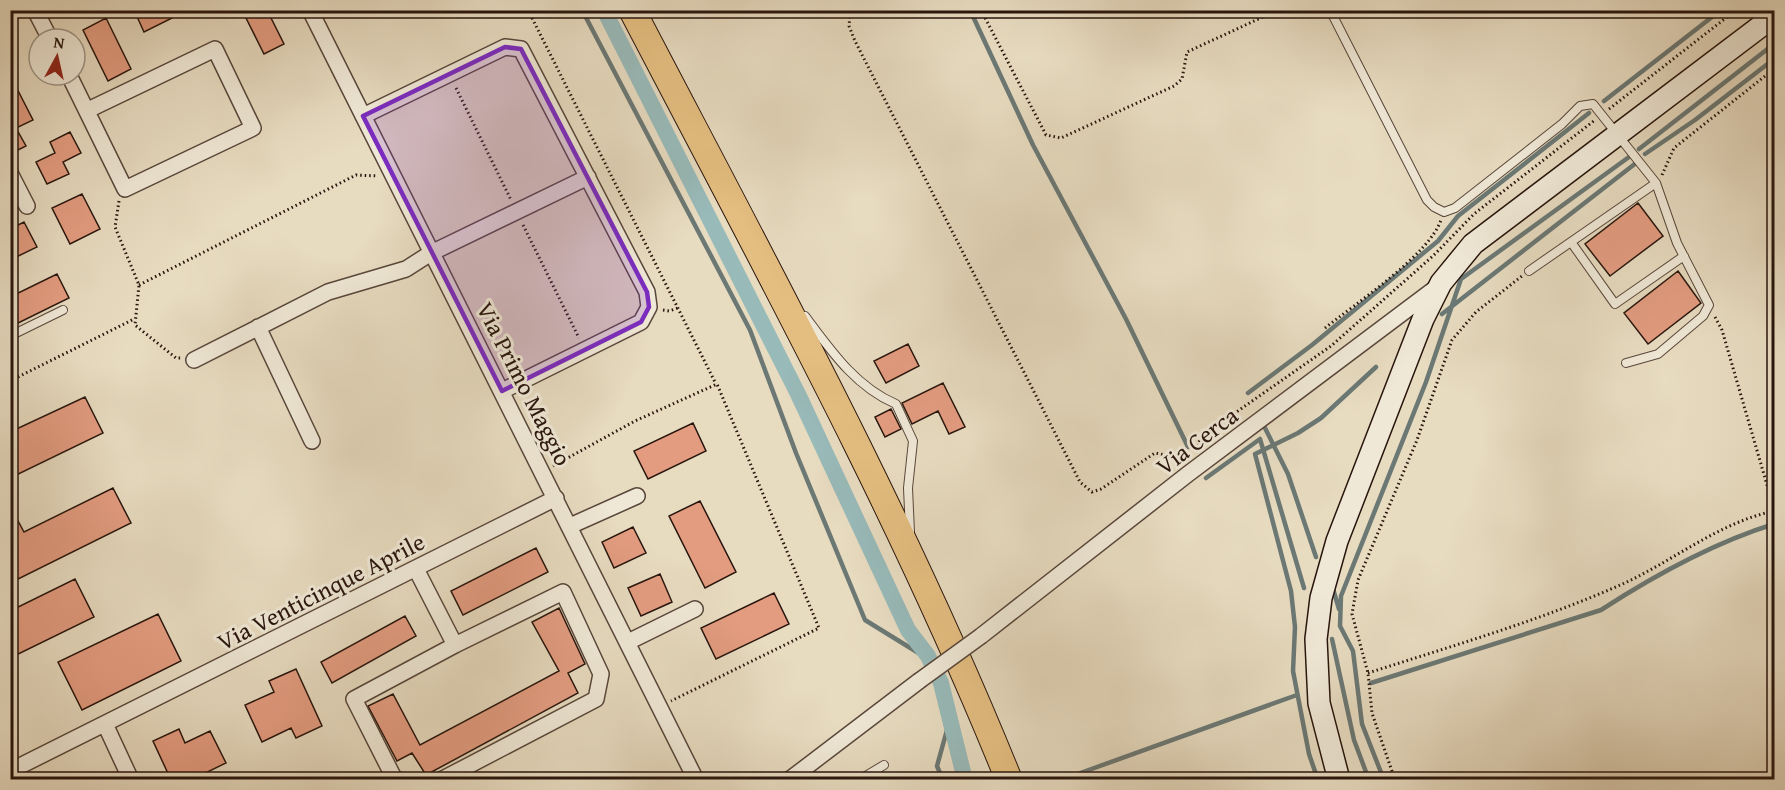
<svg xmlns="http://www.w3.org/2000/svg" width="1785" height="790" viewBox="0 0 1785 790" font-family="'Gentium Book Plus',serif">
<style>
.lines{fill:none;stroke-linecap:round;stroke-linejoin:round}
.stream{stroke:#6b7874;stroke-width:4.5}
.canal{stroke:#98bab9;stroke-width:16}
.building{fill:#e39c80;stroke:#28150d;stroke-width:1.5}
.service-casing{stroke:#58463a;stroke-width:10}
.minor-casing{stroke:#58463a;stroke-width:18}
.secondary-casing{stroke:#28150d;stroke-width:24}
.trunk-casing{stroke:#28150d;stroke-width:28}
.path{stroke:#28150d;stroke-width:3;stroke-dasharray:1.5 3;stroke-linecap:butt}
.service{stroke:#efe8d6;stroke-width:8}
.minor{stroke:#efe8d6;stroke-width:15}
.secondary{stroke:#efe8d6;stroke-width:21}
.trunk{stroke:#e4be80;stroke-width:26}
.minor-bridge-casing{stroke:#58463a;stroke-width:18;stroke-linecap:butt}
.minor-bridge{stroke:#efe8d6;stroke-width:15}
.marked{fill:#7b2cbf;fill-opacity:0.2;stroke:#7b2cbf;stroke-width:4.5;stroke-linejoin:round}
.labels{text-anchor:middle;stroke-width:6;stroke-linejoin:round;paint-order:stroke}
.street-label{font-size:24px;fill:#28150d;stroke:#efe8d6}
</style>
<rect width="100%" height="100%" fill="#e7dbc0"/>
<filter id="stains"><feTurbulence type="fractalNoise" baseFrequency=".00333" numOctaves="4"/><feColorMatrix values="0 0 0 0 .2 0 0 0 0 .09 0 0 0 0 .02 0 0 0 .5 -.17"/></filter>
<radialGradient id="worn" r=".72"><stop offset=".6" stop-color="#630" stop-opacity="0"/><stop offset="1" stop-color="#630" stop-opacity=".3"/></radialGradient>
<g class="lines">
<!-- stream -->
<path class="stream" d="M 582,10 L 750,330 L 796,453 L 865,620 L 925,657 L 938,689 L 947,730 L 937,766 L 943,780
M 970,10 L 1033,145 L 1126,319 L 1188,447
M 1604,101 L 1721,10
M 1639,149 L 1774,44
M 1645,154 L 1695,120 L 1774,59
M 1442,314 L 1636,163
M 1248,393 L 1312,345 L 1438,241 L 1458,216 L 1589,113
M 1265,428 L 1288,474 L 1316,557
M 1206,478 L 1260,439 L 1304,588
M 1333,589 L 1339,609
M 1332,639 L 1354,740 L 1369,780
M 1371,683 L 1601,610 C 1655,575 1713,543 1774,524
M 1061,780 L 1297,695
M 1318,780 L 1309,754 L 1293,671 L 1295,627 L 1291,591 L 1255,454 L 1298,433 L 1321,418 L 1376,367
M 1384,780 L 1362,724 L 1353,651 L 1340,626 L 1341,596 L 1426,382 L 1461,279 L 1629,157"/>
<!-- canal -->
<path class="canal" d="M 604,10 L 798,394 L 908,630 L 928,656 L 941,683 L 965,780"/>
</g>
<!-- building -->
<path class="building" d="M 134,10 L 188,10 L 144,32 Z
M 242,10 L 267,10 L 284,44 L 264,54 Z
M 106,18 L 131,69 L 108,81 L 83,30 Z
M 10,75 L 33,120 L 16,128 L 26,146 L 10,154 Z
M 70,132 L 81,153 L 63,162 L 69,174 L 47,184 L 36,162 L 55,153 L 50,142 Z
M 82,194 L 100,229 L 70,244 L 52,208 Z
M 1638,203 L 1663,236 L 1610,276 L 1585,244 Z
M 24,222 L 37,247 L 10,260 L 10,229 Z
M 1678,271 L 1701,303 L 1648,344 L 1624,313 Z
M 57,274 L 69,298 L 10,327 L 10,297 Z
M 908,344 L 919,366 L 886,383 L 874,361 Z
M 943,383 L 965,427 L 949,434 L 938,411 L 912,424 L 902,403 Z
M 85,397 L 103,433 L 10,478 L 10,432 Z
M 891,409 L 901,429 L 885,437 L 875,417 Z
M 693,423 L 706,451 L 648,479 L 634,451 Z
M 113,488 L 131,523 L 10,583 L 10,506 L 24,532 Z
M 700,501 L 736,572 L 705,588 L 669,516 Z
M 633,527 L 646,553 L 614,568 L 602,542 Z
M 536,548 L 548,572 L 463,615 L 451,591 Z
M 660,574 L 672,602 L 641,616 L 628,588 Z
M 75,579 L 94,617 L 10,658 L 10,611 Z
M 774,593 L 789,624 L 716,659 L 701,628 Z
M 559,608 L 585,664 L 568,673 L 578,693 L 426,775 L 412,753 L 397,761 L 368,706 L 393,694 L 420,745 L 559,671 L 532,622 Z
M 158,614 L 181,661 L 82,710 L 58,662 Z
M 405,616 L 416,636 L 332,683 L 321,662 Z
M 296,669 L 322,726 L 296,738 L 291,728 L 262,742 L 245,705 L 274,692 L 269,681 Z
M 179,729 L 185,743 L 210,731 L 226,763 L 201,775 L 203,780 L 171,780 L 153,741 Z"/>
<g class="lines">
<defs>
<path id="service" d="M 1330,10 L 1427,200 L 1434,207 L 1444,212 L 1455,208 L 1562,124 L 1580,106 L 1593,104 L 1656,183 L 1677,243 L 1709,305 L 1703,316 L 1658,354 L 1626,363
M 1571,242 L 1615,304 L 1684,256
M 1529,271 L 1656,183
M 805,316 C 831,351 856,387 896,404 L 913,441 L 908,488 L 910,532
M 10,336 L 63,310
M 859,780 L 884,765"/>
<path id="minor" d="M 35,10 L 50,39
M 310,10 L 696,780
M 69,75 L 125,189 L 253,128 L 215,49 L 88,110
M 363,116 L 505,47 L 521,49 L 647,292 L 649,307 L 641,322 L 502,391
M 10,173 L 27,206
M 258,327 L 312,441
M 194,360 L 328,292 L 406,269 L 431,253 L 588,177
M 570,526 L 637,496
M 416,569 L 455,645 L 563,592 L 601,674 L 596,699 L 441,780
M 981,636 L 1188,474 L 1437,287
M 628,642 L 695,609
M 105,724 L 131,780
M 10,771 L 556,498
M 399,780 L 394,778 L 354,699 L 455,645
M 789,780 L 919,681"/>
<path id="secondary" d="M 1339,780 L 1319,703 L 1316,639 L 1321,598 L 1337,541 L 1423,319 L 1441,283 L 1473,244 L 1774,16"/>
<path id="trunk" d="M 632,10 C 764,263 902,515 1009,780"/>
</defs>
<!-- service casing -->
<use href="#service" class="service-casing"/>
<!-- minor casing -->
<use href="#minor" class="minor-casing"/>
<!-- secondary casing -->
<use href="#secondary" class="secondary-casing"/>
<!-- trunk casing -->
<use href="#trunk" class="trunk-casing"/>
<!-- path -->
<path class="path" d="M 528,10 L 716,384
M 855,10 L 850,15 L 849,26 L 855,41 L 1080,482 L 1092,492 L 1101,489 L 1155,453 L 1170,456 L 1179,463
M 981,10 L 1046,135 L 1061,138 L 1174,86 L 1182,79 L 1187,52 L 1278,10
M 456,88 L 511,200
M 1609,109 L 1736,10
M 1662,175 L 1674,148 L 1774,69
M 119,201 L 115,227 L 139,285 L 135,325 L 176,358 L 181,358
M 523,225 L 579,338
M 139,285 L 356,175 L 378,176
M 663,310 L 669,311 L 678,308
M 1715,317 L 1722,330 L 1774,509
M 1325,328 C 1355,304 1429,255 1441,220
M 10,381 L 134,319
M 1195,450 L 1202,436 L 1331,346 L 1433,256 L 1474,214 L 1595,120
M 553,466 L 635,421 L 717,384 L 819,628 L 671,701
M 1368,673 C 1452,646 1538,621 1618,586 C 1671,563 1717,523 1774,511
M 1395,780 L 1372,713 L 1368,673 L 1352,614 L 1358,580 L 1417,440 L 1452,340 L 1476,312 L 1522,276"/>
<!-- service -->
<use href="#service" class="service"/>
<!-- minor -->
<use href="#minor" class="minor"/>
<!-- secondary -->
<use href="#secondary" class="secondary"/>
<!-- trunk -->
<use href="#trunk" class="trunk"/>
<defs>
<path id="minor-bridge" d="M 919,681 L 981,636"/>
</defs>
<!-- minor-bridge casing -->
<use href="#minor-bridge" class="minor-bridge-casing"/>
<!-- minor-bridge -->
<use href="#minor-bridge" class="minor-bridge"/>
</g>
<!-- marked area -->
<path class="marked" d="M 505,47 L 521,49 L 647,292 L 649,307 L 641,322 L 502,391 L 363,116 Z"/>
<g class="labels">
<!-- street labels -->
<g class="street-label">
<text transform="translate(524 384) rotate(63)" y="8">Via Primo Maggio</text>
<text transform="translate(1197 441) rotate(-37)" y="8">Via Cerca</text>
<text transform="translate(321 592) rotate(-27)" y="8">Via Venticinque Aprile</text>
</g>
</g>
<!-- margin -->
<rect width="1785" height="790" fill="none" stroke="#e7dbc0" stroke-width="36"/>
<rect x="12" y="12" width="1761" height="766" fill="none" stroke="#28150d" stroke-width="3"/>
<rect x="18" y="18" width="1749" height="754" fill="none" stroke="#28150d" stroke-width="1.5"/>
<!-- north arrow -->
<g transform="translate(57 57) rotate(8)"><circle r="28" fill="#efe8d6" stroke="#9f9486" stroke-width="1.5"/>
<path d="M0-4.5L10 22L0 15L-10 22Z" fill="#8f2418"/>
<text y="-9" font-size="16" font-weight="bold" text-anchor="middle" fill="#28150d">N</text>
</g>
<rect width="100%" height="100%" filter="url(#stains)"/>
<rect width="100%" height="100%" fill="url(#worn)"/>
</svg>
